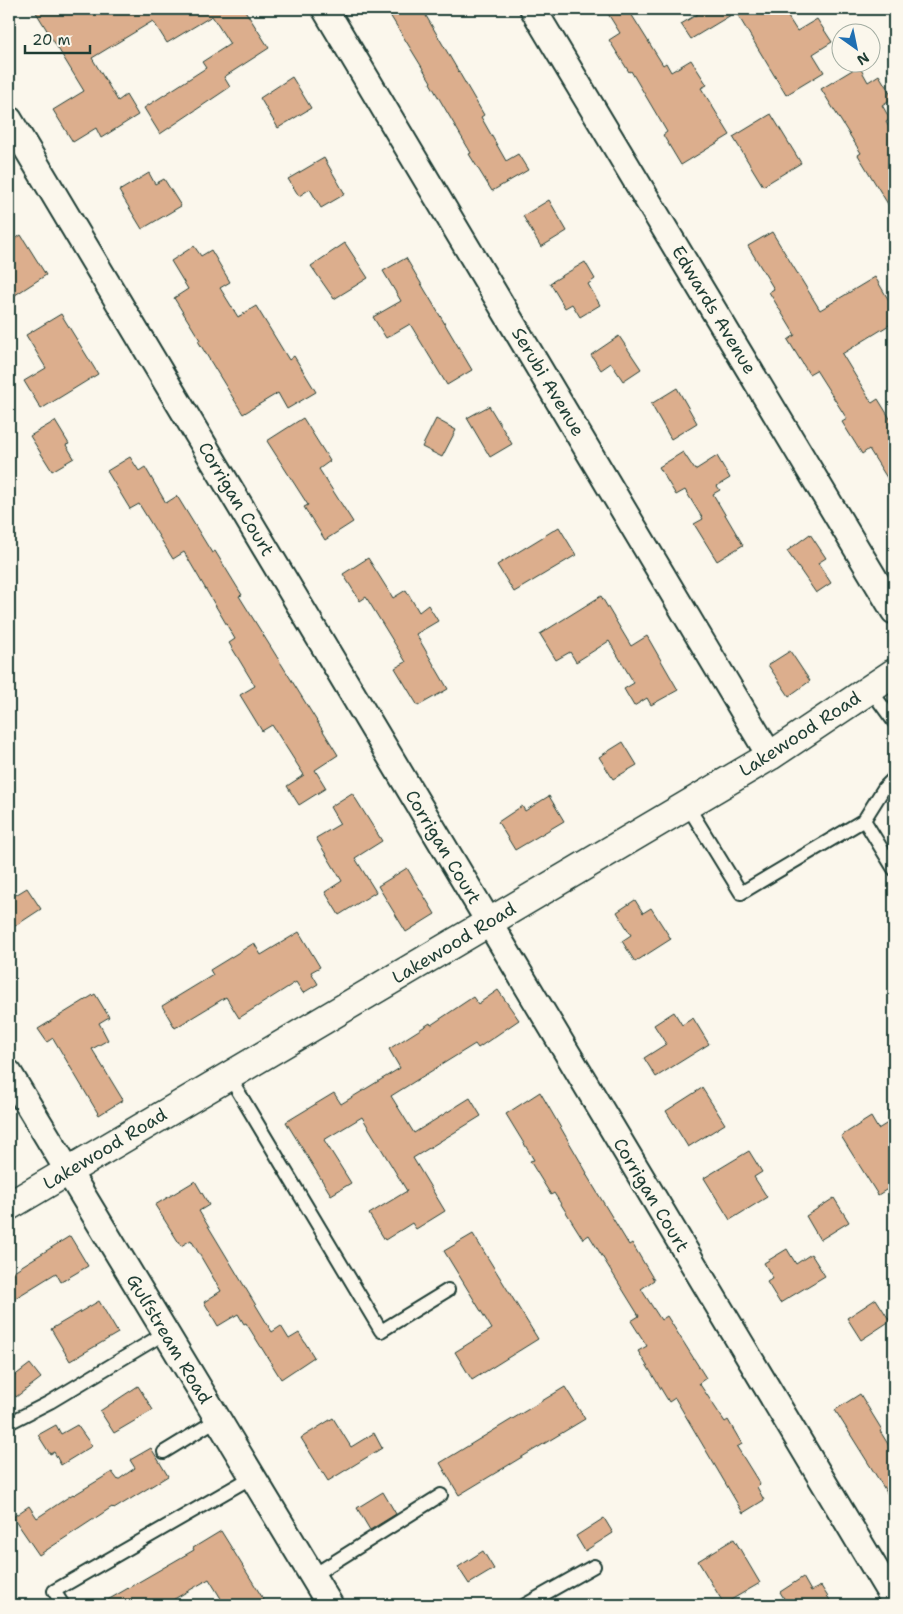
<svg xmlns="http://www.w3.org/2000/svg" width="903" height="1614" viewBox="0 0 903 1614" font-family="'Shantell Sans',sans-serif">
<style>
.building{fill:#dcae8d;stroke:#1f3d34}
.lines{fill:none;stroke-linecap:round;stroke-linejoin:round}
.service-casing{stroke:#1f3d34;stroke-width:16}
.minor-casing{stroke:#1f3d34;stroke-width:29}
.tertiary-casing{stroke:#1f3d34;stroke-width:31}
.service{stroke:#fbf7ec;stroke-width:12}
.minor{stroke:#fbf7ec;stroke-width:25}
.tertiary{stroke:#fbf7ec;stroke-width:28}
.labels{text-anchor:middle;stroke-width:5;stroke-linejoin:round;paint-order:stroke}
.street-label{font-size:18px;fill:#1f3d34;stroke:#fbf7ec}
</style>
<rect width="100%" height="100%" fill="#fbf7ec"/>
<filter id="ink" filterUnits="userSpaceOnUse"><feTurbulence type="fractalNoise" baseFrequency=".02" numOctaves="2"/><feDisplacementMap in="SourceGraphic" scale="10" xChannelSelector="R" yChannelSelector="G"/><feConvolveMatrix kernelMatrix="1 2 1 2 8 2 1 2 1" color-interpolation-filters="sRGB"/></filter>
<g filter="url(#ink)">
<!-- building -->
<path class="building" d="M 34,9 L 244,9 L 269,48 L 224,77 L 230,87 L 160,134 L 144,108 L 206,68 L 202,62 L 230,44 L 212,16 L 167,43 L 153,21 L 92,58 L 118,101 L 126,95 L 138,115 L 101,138 L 96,128 L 73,142 L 53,110 L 84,91 Z
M 400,9 L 422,9 L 484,115 L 481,117 L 506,161 L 518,154 L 528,170 L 492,191 L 469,154 L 471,153 L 430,83 L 431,82 L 390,15 Z
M 605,9 L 628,9 L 663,65 L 666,63 L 671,72 L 691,60 L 707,85 L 701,88 L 730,135 L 681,165 L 663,135 L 667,132 L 631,71 L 629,72 L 609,40 L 620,33 Z
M 706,9 L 783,9 L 797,31 L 817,19 L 832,42 L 813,54 L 824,72 L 786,95 L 736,12 L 691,39 L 681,24 Z
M 859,66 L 868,82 L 879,75 L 893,98 L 882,105 L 890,119 L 886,122 L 894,136 L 894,214 L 858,155 L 861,153 L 821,89 Z
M 292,77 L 311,108 L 278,128 L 260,98 Z
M 771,114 L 801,163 L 763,186 L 733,137 Z
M 324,158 L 345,194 L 321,208 L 310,189 L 299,196 L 288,179 Z
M 149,173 L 155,184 L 164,179 L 181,206 L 142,229 L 119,191 Z
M 549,200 L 567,231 L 541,247 L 523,216 Z
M 772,232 L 820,310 L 875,277 L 894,309 L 894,322 L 842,354 L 872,403 L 878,399 L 894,425 L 894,489 L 869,449 L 862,454 L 842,422 L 847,419 L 816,370 L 809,374 L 788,340 L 795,335 L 769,292 L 774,289 L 748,246 Z
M 21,235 L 46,275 L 9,299 L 9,243 Z
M 345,243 L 368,278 L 334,299 L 311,266 Z
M 194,246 L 201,256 L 211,250 L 230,282 L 220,288 L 238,317 L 256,306 L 289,360 L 294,356 L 316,392 L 287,409 L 278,393 L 243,414 L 198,341 L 200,340 L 174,298 L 188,289 L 171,261 Z
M 406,258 L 472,370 L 447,385 L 410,324 L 386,338 L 373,317 L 401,301 L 383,271 Z
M 585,262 L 595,279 L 588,284 L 600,305 L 580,317 L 572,304 L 565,308 L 550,283 Z
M 61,314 L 98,374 L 41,409 L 24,381 L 46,368 L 26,335 Z
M 619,336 L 641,369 L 623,381 L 611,363 L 601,370 L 591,355 Z
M 677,388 L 697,423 L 671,439 L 651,404 Z
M 489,406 L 512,444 L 490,457 L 467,418 Z
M 303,418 L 330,461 L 319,469 L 353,522 L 325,540 L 304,507 L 308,505 L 267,441 Z
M 436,419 L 456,430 L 442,457 L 422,447 Z
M 55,421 L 69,444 L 66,445 L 74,458 L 52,471 L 30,436 Z
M 683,452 L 695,470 L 717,456 L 730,478 L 717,486 L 720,490 L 713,494 L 743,545 L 717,561 L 694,524 L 703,519 L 685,490 L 676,495 L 659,467 Z
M 130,457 L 139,471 L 145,467 L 166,503 L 177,496 L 212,553 L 215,551 L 242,595 L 239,596 L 338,755 L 315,770 L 326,788 L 299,805 L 287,786 L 304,775 L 272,725 L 262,731 L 240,695 L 255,686 L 229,643 L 235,639 L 184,552 L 173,559 L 139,504 L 130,509 L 107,471 Z
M 559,527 L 576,555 L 514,592 L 497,565 Z
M 810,534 L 826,558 L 818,563 L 831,583 L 816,593 L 787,551 Z
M 368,558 L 393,598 L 406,590 L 419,612 L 428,605 L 438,621 L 416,634 L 448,689 L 418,706 L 395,668 L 406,662 L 366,597 L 360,601 L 343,574 Z
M 601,596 L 631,646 L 647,636 L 678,690 L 651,705 L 647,698 L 634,706 L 624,689 L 634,683 L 609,641 L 576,662 L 570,652 L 556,660 L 540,634 Z
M 790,651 L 810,681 L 789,696 L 768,665 Z
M 623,742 L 637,765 L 613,779 L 599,757 Z
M 352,793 L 382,841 L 355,858 L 376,892 L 339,915 L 325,892 L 342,881 L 316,838 L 340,824 L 330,807 Z
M 549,796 L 564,821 L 515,850 L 498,822 L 522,806 L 525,811 Z
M 407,868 L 435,914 L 406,932 L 378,886 Z
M 27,888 L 41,909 L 9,930 L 9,899 Z
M 635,900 L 643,913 L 651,908 L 671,939 L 635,962 L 622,941 L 631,935 L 617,912 Z
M 299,932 L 320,967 L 311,972 L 318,984 L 303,993 L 296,982 L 239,1018 L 226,997 L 175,1028 L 162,1006 L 213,975 L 210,970 L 254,943 L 261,955 Z
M 498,990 L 519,1020 L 478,1048 L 475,1044 L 391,1096 L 414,1133 L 470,1098 L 481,1116 L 413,1158 L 445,1211 L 416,1229 L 412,1223 L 385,1240 L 369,1214 L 407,1191 L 362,1117 L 324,1140 L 351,1183 L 331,1195 L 286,1122 L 334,1093 L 341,1104 L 400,1068 L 389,1049 L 430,1023 L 431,1025 L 473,997 L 478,1004 Z
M 95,994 L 109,1017 L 99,1023 L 108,1040 L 92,1049 L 123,1100 L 99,1115 L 53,1038 L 47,1042 L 38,1029 Z
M 674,1012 L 682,1025 L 693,1018 L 709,1044 L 656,1077 L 644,1058 L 666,1044 L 654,1025 Z
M 702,1088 L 725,1124 L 688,1147 L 666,1111 Z
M 540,1092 L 587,1173 L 586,1174 L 629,1245 L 632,1243 L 654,1280 L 641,1289 L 661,1320 L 667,1316 L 706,1378 L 699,1383 L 725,1422 L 728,1420 L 742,1444 L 737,1447 L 760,1484 L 757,1487 L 764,1500 L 743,1513 L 675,1398 L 669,1402 L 638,1351 L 647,1346 L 631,1321 L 639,1316 L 589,1235 L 583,1239 L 554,1193 L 551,1195 L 530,1161 L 534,1160 L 506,1114 Z
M 871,1117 L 878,1129 L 894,1119 L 894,1185 L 878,1195 L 841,1136 Z
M 749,1151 L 762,1172 L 754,1177 L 767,1197 L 730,1220 L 704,1178 Z
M 195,1181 L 209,1205 L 199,1211 L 272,1332 L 281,1326 L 289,1339 L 299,1333 L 314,1357 L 281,1379 L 246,1323 L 244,1324 L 238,1314 L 218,1326 L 204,1302 L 221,1291 L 191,1240 L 181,1246 L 155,1205 Z
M 834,1198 L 849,1222 L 820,1240 L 806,1216 Z
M 473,1234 L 538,1339 L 472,1380 L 455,1352 L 492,1329 L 444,1251 Z
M 70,1236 L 88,1266 L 61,1282 L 56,1273 L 9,1302 L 9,1274 Z
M 787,1249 L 796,1264 L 811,1254 L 825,1276 L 780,1303 L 767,1282 L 773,1278 L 764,1263 Z
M 876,1299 L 890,1321 L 861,1340 L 847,1318 Z
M 99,1301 L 118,1333 L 70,1361 L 51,1329 Z
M 30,1364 L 41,1378 L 16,1397 L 9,1387 L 9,1380 Z
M 138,1386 L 153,1410 L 114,1433 L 100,1411 Z
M 565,1387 L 585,1419 L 459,1495 L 440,1463 Z
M 860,1394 L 882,1430 L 880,1431 L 894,1454 L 894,1504 L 835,1410 Z
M 333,1418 L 351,1447 L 374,1433 L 382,1448 L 328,1481 L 301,1438 Z
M 56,1425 L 61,1434 L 77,1425 L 92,1446 L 61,1465 L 54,1452 L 50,1454 L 38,1435 Z
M 151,1448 L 168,1476 L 114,1509 L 112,1507 L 39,1555 L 13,1517 L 29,1506 L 37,1518 L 73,1494 L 74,1495 L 112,1472 L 118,1480 L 135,1468 L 130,1460 Z
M 383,1492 L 396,1514 L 370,1530 L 357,1508 Z
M 604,1518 L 613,1533 L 585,1551 L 576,1536 Z
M 221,1531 L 267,1605 L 225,1605 L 209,1579 L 164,1605 L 99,1605 L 194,1550 L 193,1548 Z
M 734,1539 L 760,1583 L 724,1604 L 698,1561 Z
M 483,1551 L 494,1569 L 469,1584 L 458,1567 Z
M 803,1577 L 811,1591 L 821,1586 L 833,1605 L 788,1605 L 780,1592 Z"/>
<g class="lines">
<defs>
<path id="service" d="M 870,689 L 894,722
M 687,805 L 741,893 L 864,820 L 894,869
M 864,820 L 884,788 L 894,778
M 229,1076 L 381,1331 L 448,1290
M 9,1423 L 50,1402 L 165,1333
M 164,1452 L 218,1419
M 312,1576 L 441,1495
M 63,1605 L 54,1591 L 252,1477
M 525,1605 L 594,1566"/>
<path id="minor" d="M 325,9 L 770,756
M 533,9 L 894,611
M 9,119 L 894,1600
M 9,1073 L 330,1605"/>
<path id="tertiary" d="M 9,1206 L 770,756 L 894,673"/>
</defs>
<!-- service casing -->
<use href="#service" class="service-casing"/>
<!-- minor casing -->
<use href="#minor" class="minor-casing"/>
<!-- tertiary casing -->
<use href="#tertiary" class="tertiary-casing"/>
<!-- service -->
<use href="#service" class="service"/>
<!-- minor -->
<use href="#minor" class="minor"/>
<!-- tertiary -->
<use href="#tertiary" class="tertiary"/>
</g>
</g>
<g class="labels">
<!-- street labels -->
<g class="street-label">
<text transform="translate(714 310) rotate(59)" y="6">Edwards Avenue</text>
<text transform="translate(548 382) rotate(59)" y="6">Serubi Avenue</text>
<text transform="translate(236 499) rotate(59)" y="6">Corrigan Court</text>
<text transform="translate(800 734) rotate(-33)" y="6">Lakewood Road</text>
<text transform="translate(443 847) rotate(59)" y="6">Corrigan Court</text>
<text transform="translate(454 943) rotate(-31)" y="6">Lakewood Road</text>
<text transform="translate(105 1149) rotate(-31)" y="6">Lakewood Road</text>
<text transform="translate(651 1195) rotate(59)" y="6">Corrigan Court</text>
<text transform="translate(169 1339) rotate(59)" y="6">Gulfstream Road</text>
</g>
</g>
<!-- margin -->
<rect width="903" height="1614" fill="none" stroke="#fbf7ec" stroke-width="30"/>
<rect x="15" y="15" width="873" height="1584" fill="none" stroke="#1f3d34" stroke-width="2" filter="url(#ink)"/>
<!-- north arrow -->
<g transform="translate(856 48) rotate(147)"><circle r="24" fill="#fbf7ec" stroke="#a3ada2"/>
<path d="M0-4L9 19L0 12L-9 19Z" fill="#1f6fb2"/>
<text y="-8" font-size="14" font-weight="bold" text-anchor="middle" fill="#1f3d34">N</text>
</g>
<!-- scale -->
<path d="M25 45v8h65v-8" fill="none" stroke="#1f3d34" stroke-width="2.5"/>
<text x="32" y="45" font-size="15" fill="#1f3d34" stroke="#fbf7ec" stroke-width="4" paint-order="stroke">20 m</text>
</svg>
